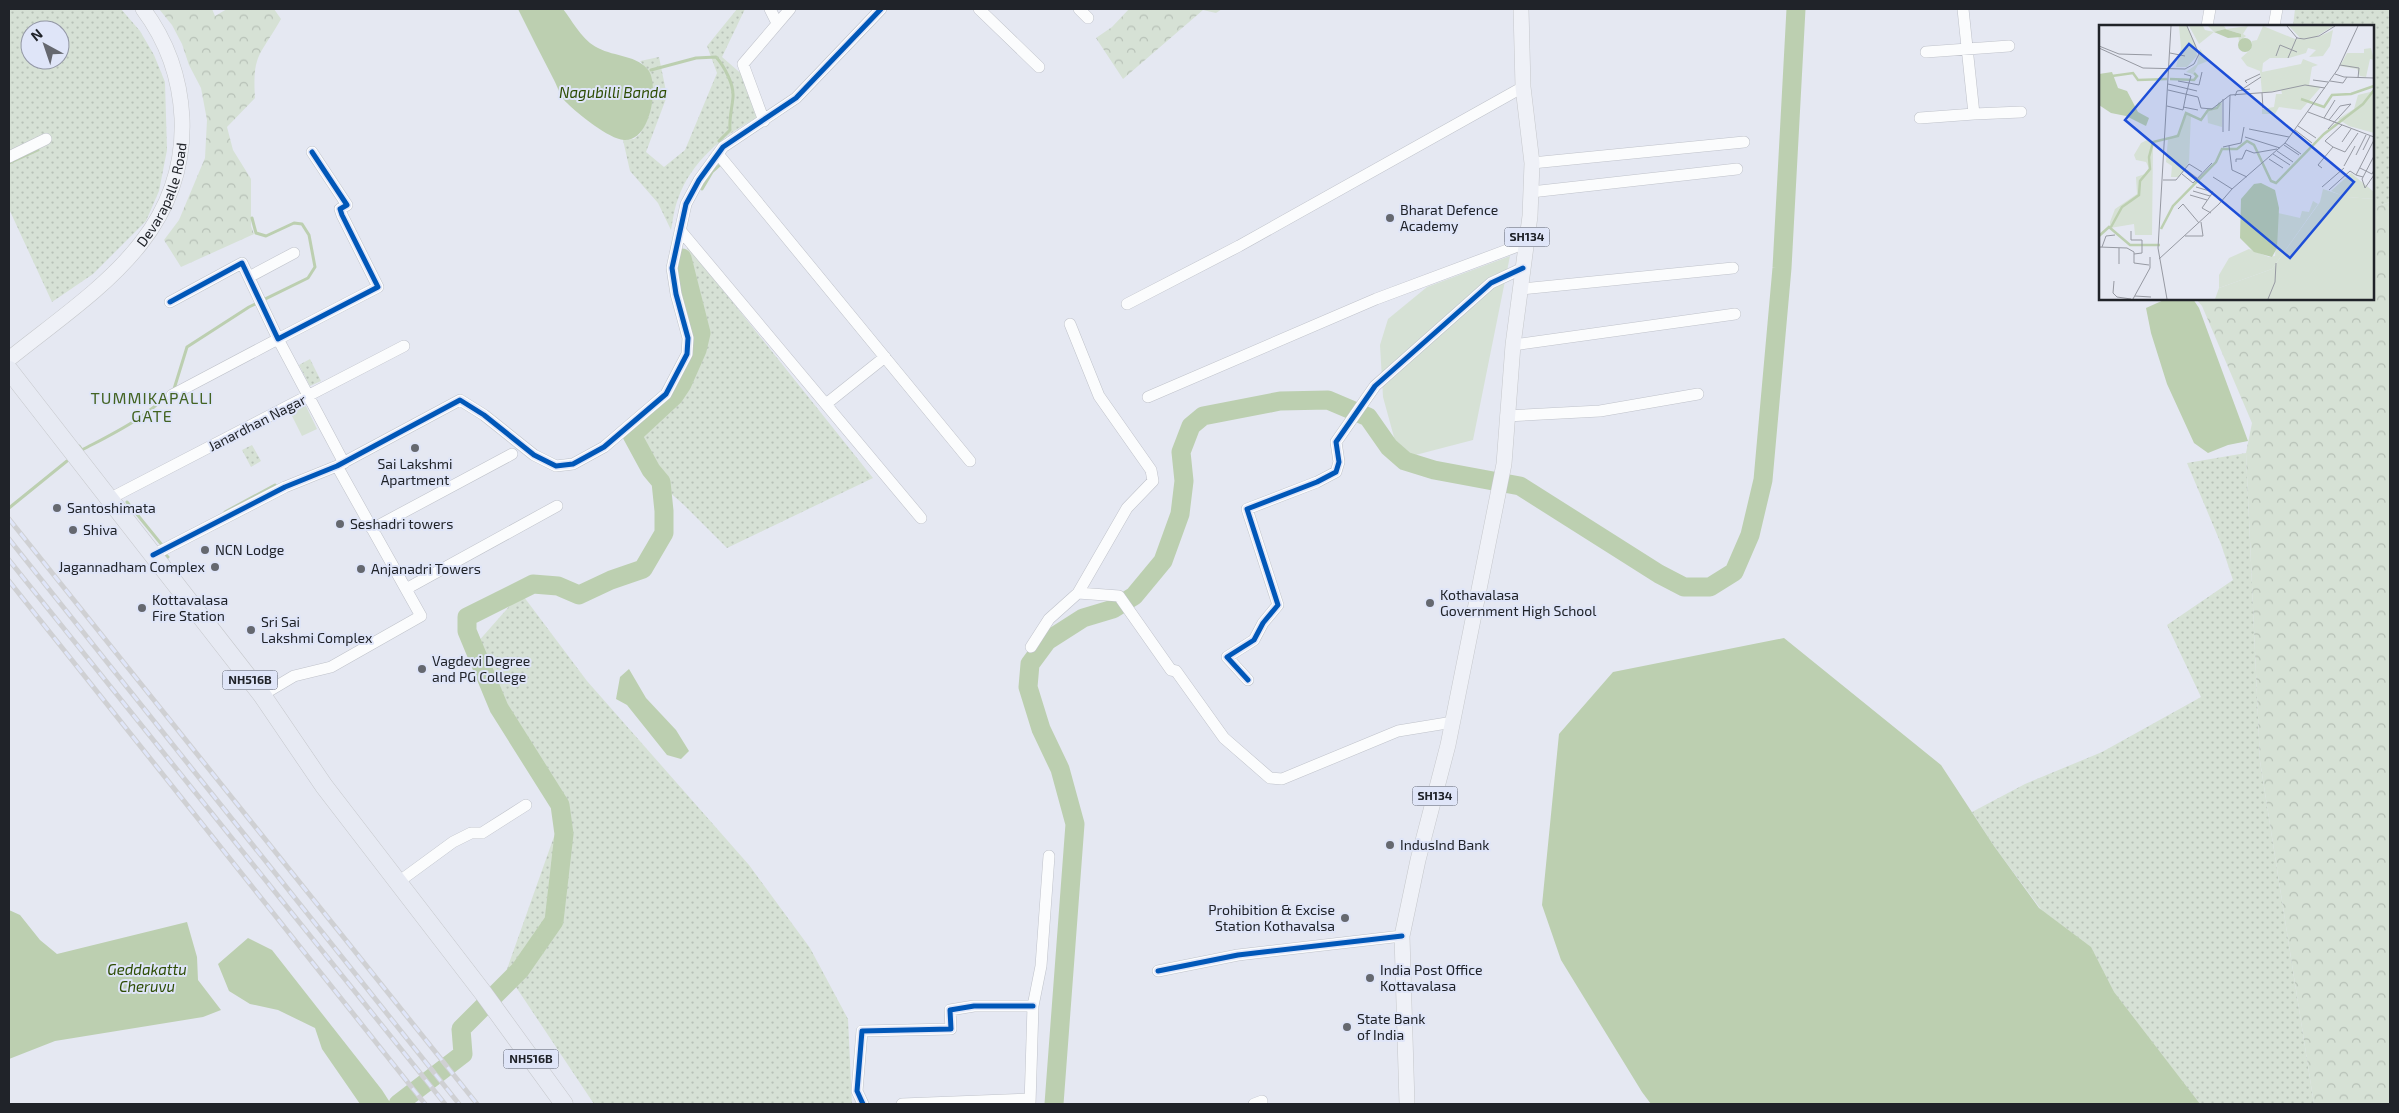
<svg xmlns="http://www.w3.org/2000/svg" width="2399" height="1113" viewBox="0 0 2399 1113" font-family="'Exo 2',sans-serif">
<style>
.grass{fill:url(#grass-dots);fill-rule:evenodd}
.forest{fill:url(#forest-crowns)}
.park{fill:#d6e1d5}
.water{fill:#bccfb0}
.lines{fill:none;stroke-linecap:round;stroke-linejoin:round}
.stream{stroke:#bccfb0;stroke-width:3}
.river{stroke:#bccfb0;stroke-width:19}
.minor-casing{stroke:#bfc2ca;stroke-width:12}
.major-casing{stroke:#c5c7cb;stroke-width:16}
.highway-casing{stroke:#c5c7cb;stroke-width:19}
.minor{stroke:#fbfcfd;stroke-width:11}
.major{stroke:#eff1f7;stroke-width:15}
.highway{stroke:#e7eaf3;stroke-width:18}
.rail-casing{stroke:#cfd0d3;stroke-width:5}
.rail{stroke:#dfe5f8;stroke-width:3;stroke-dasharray:9;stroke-linecap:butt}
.cycleway-casing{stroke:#dfe5f8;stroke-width:8}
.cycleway{stroke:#0057b8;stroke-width:5}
.poi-dot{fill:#65686f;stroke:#dfe5f8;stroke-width:2}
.labels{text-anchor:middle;stroke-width:4;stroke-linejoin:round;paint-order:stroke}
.shield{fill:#dfe5f8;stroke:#595d67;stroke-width:1}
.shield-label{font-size:12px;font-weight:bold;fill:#202329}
.street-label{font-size:14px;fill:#202329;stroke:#dfe5f8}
.poi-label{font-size:14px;fill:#202329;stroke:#dfe5f8;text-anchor:start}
.water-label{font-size:15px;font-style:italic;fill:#2e4d04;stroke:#dfe5f8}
.quarter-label{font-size:16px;letter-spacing:1px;fill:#436322;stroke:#dfe5f8}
.inset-river{fill:none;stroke:#bccfb0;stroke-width:2.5}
.inset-road{fill:none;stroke:#9699a2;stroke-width:1}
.view{fill:#1d4ed8;fill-opacity:0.15;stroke:#1d4ed8;stroke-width:2.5}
.inset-edge{fill:none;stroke:#202329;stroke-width:2.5}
</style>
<defs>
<pattern id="grass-dots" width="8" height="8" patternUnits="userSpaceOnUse" patternTransform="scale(1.25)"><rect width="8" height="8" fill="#d6e1d5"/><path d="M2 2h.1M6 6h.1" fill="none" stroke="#b7c1b7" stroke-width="1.8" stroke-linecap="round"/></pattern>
<pattern id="forest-crowns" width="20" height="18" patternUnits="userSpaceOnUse" patternTransform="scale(1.25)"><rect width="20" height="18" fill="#d6e1d5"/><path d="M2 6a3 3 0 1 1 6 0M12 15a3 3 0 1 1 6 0" fill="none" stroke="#b7c1b7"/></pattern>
</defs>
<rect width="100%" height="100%" fill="#e5e8f2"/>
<!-- grass -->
<path class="grass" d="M 9,9 L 121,9 L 140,31 L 154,55 L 165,82 L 167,150 L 159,191 L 146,221 L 93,274 L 52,302 L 9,209 ZM 30,30 L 60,30 L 60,60 L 30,60 Z
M 737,9 L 745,9 L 722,57 L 744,76 L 758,117 C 724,135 691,161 678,199 C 674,209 673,220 671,230 L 658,203 L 630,171 L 623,140 L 634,139 L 640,134 L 649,116 L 650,73 L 640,61 L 659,57 L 667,96 L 646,152 L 664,167 L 685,150 L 717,73 L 707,46 Z
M 2295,9 L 2390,9 L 2390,202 L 2373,208 L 2373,26 L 2293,26 Z
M 687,245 L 873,478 L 727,548 L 684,505 L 649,474 L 625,436 L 665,410 L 679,391 L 700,355 L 706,329 L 692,286 Z
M 310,359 L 321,381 L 310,386 L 299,365 Z
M 252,445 L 261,461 L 251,467 L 242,450 Z
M 2246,453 L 2260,761 L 2314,1104 L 2185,1104 L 1994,846 L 1972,812 L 2025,784 L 2102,752 L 2201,697 L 2167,625 L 2233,580 L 2221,544 L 2187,463 Z
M 521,593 L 587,681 L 749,865 L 810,948 L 848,1019 L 852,1104 L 594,1104 L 506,972 L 562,814 L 469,652 Z"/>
<!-- forest -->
<path class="forest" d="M 159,9 L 212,9 L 215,16 L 227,9 L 274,9 L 281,19 C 261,55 252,53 255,98 L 227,127 L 233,150 L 251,179 L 251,226 L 254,234 L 181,267 L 164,240 L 179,220 L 205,158 L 207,120 L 201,88 L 189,65 L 182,44 L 172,25 Z
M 1129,9 L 1222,9 L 1216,13 L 1203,10 L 1123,79 L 1096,38 L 1112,27 Z
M 2390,202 L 2390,1104 L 2314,1104 L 2260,761 L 2246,453 L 2252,423 L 2202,306 L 2196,299 L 2373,299 L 2373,208 Z"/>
<!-- park -->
<path class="park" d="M 1510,256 L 1473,440 L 1400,459 L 1383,397 L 1380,345 L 1388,319 L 1427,287 Z
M 305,404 L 317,429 L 302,436 L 290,412 Z"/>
<!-- water -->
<path class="water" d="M 518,9 L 563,9 C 573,22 583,41 598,48 C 615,57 638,55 649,71 C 659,88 650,142 624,140 C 609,139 578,114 567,103 C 561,98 558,88 554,80 C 542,57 530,33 518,9 Z
M 2166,299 L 2193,299 L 2199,308 L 2248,441 L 2228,445 L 2208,453 L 2194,443 L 2167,384 L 2151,333 L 2146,308 Z
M 1784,638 L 1941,765 L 1994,846 L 2039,908 L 2091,947 L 2114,992 L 2200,1104 L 1651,1104 L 1642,1092 L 1561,960 L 1542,905 L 1559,734 L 1613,672 Z
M 629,669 L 646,698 L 676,730 L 689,751 L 681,759 L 667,755 L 627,705 L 616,699 L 620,677 Z
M 9,910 L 20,915 L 40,940 L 57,954 L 187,922 L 197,957 L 198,980 L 221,1010 L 203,1017 L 55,1041 L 9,1059 Z
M 248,938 L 272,950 L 382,1090 L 391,1104 L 360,1104 L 322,1049 L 315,1028 L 278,1010 L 250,1004 L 229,991 L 218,964 Z"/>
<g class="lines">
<!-- stream -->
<path class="stream" d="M 651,70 L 696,58 L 716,57 C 724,66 734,84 733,97 C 732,109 729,118 730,130 L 719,141
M 9,163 L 38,150
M 702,189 L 712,172 L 722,163
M 174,389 L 187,347 L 249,307 L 308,278 L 315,267 L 309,235 L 302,224 L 294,223 L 266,236 L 256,233 L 252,218
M 79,446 L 82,450 C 112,434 146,418 169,393
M 127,502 L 162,545
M 9,508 L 67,461
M 225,512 L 275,485
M 166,555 L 168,557"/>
<!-- river -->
<path class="river" d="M 398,1104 L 463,1054 L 461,1029 L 520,970 L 554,921 L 564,834 L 560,805 L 499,708 L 467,631 L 467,617 L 533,584 L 558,586 L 579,595 L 611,580 L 643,569 L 664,533 L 664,511 L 661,482 L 651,470 L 632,435 L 674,396 L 682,384 L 697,350 L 701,333 L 682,258
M 1054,1104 L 1075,824 L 1060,769 L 1041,729 L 1028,687 L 1030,664 L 1047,641 L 1083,618 L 1113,609 L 1134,596 L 1163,561 L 1180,514 L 1184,481 L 1181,452 L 1191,426 L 1203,416 L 1280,401 L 1328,400 L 1368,417 L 1389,447 L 1405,461 L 1434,470 L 1520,486 L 1659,574 L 1684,587 L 1710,587 L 1734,572 L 1750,535 L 1763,480 L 1782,268 L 1796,9"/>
<defs>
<path id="minor" d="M 770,9 L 777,23
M 979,9 L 1039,67
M 1079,9 L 1088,18
M 1963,9 L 1974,114 L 2021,112
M 2207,26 L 2210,9
M 2274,26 L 2277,9
M 1926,52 L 2009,46
M 1920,118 L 1974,114
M 764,121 L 743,64 L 790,9
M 718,154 L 970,461
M 9,157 L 46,139
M 1532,163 L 1744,142
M 1531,192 L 1737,169
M 680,230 L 921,518
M 249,277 L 294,253
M 1521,289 L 1733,268
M 170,302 L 242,263 L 278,339 L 378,287 L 342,215 L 340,209 L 347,205 L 312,152
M 1127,304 L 1239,246 L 1523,87
M 1513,345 L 1735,314
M 172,395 L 278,339 L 344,463
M 1148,397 L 1376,299 L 1526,243
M 826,404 L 885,357
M 1506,416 L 1600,411 L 1698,394
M 109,499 L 404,346
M 372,529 L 512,454
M 153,555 L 285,487 L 337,466 L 460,400 L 484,415 L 534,455 L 556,466 L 573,464 L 604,447 L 666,394 L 687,354 L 688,338 L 676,294 L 672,268 L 686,204 L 699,180 L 723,147 L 796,98 L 881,9
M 406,589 L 557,506
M 1078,593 L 1119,596 L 1171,670 L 1176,671 L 1224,738 L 1270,778 L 1282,779 L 1398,731 L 1453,722
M 1031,647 L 1049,619 L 1078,593 L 1127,508 L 1153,481 L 1151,470 L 1099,396 L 1070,324
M 1248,680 L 1227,657 L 1254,640 L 1263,623 L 1278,605 L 1247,509 L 1317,482 L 1336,472 L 1339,462 L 1336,442 L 1375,386 L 1491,283 L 1523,268
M 262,695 L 294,676 L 331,667 L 421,616 L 337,466
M 397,883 L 453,842 L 471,833 L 482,833 L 526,805
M 1158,971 L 1238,955 L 1402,936
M 863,1104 L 857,1091 L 862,1031 L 951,1029 L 950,1010 L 974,1006 L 1033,1006
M 902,1104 L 1030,1099
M 1030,1104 L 1033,1006 L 1041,966 L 1049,856
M 1254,1104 L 1262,1101 L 1262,1104"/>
<g id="major">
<path id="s1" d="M 9,359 C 91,293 187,237 182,118 C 180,78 167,41 143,9"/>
<path d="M 1407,1104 L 1402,936 L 1418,860 L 1448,745 L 1504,464 L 1513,345 L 1530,216 L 1532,163 L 1523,87 L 1521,9"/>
</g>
<path id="highway" d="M 9,370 L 262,695 L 324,786 L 484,994 L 564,1104"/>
</defs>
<!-- minor casing -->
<use href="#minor" class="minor-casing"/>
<!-- major casing -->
<use href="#major" class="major-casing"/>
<!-- highway casing -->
<use href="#highway" class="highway-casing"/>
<!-- minor -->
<use href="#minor" class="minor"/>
<!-- major -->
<use href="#major" class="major"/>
<!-- highway -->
<use href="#highway" class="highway"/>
<defs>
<path id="rail" d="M 9,519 L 477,1104
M 9,539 L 459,1104
M 9,560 L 445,1104
M 9,581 L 425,1104"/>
</defs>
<!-- rail casing -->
<use href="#rail" class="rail-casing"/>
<!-- rail -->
<use href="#rail" class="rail"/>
<defs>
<path id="cycleway" d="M 170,302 L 242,263 L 278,339 L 378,287 L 342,215 L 340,209 L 347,205 L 312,152
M 153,555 L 285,487 L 337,466 L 460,400 L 484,415 L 534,455 L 556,466 L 573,464 L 604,447 L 666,394 L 687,354 L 688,338 L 676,294 L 672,268 L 686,204 L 699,180 L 723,147 L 796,98 L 881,9
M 1248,680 L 1227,657 L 1254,640 L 1263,623 L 1278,605 L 1247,509 L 1317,482 L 1336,472 L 1339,462 L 1336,442 L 1375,386 L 1491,283 L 1523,268
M 1158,971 L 1238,955 L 1402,936
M 863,1104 L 857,1091 L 862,1031 L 951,1029 L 950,1010 L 974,1006 L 1033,1006"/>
</defs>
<!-- cycleway casing -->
<use href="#cycleway" class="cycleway-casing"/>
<!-- cycleway -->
<use href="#cycleway" class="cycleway"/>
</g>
<!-- markers -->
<g class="poi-dot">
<circle cx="1390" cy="218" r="5"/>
<circle cx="415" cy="448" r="5"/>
<circle cx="57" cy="508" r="5"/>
<circle cx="340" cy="524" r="5"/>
<circle cx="73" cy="530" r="5"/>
<circle cx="205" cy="550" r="5"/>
<circle cx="215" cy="567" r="5"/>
<circle cx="361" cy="569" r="5"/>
<circle cx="1430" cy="603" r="5"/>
<circle cx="142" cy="608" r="5"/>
<circle cx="251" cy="630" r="5"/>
<circle cx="422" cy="669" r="5"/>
<circle cx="1390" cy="845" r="5"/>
<circle cx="1345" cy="918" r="5"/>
<circle cx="1370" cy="978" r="5"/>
<circle cx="1347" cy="1027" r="5"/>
</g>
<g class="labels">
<!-- shield labels -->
<g class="shield">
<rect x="1504.5" y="227.5" width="45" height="19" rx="4"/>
<rect x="222.5" y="670.5" width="55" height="19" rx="4"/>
<rect x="1412.5" y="786.5" width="45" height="19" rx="4"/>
<rect x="503.5" y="1049.5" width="55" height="19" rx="4"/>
</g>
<g class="shield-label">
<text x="1527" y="241">SH134</text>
<text x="250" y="684">NH516B</text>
<text x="1435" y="800">SH134</text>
<text x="531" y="1063">NH516B</text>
</g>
<!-- street labels -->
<g class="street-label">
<text dy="5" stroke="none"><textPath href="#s1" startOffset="230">Devarapalle Road</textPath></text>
<text transform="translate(257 423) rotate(-27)" y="5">Janardhan Nagar</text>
</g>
<!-- poi labels -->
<g class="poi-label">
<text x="1400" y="215">Bharat Defence<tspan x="1400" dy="16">Academy</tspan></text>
<text x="415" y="469" text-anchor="middle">Sai Lakshmi<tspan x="415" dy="16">Apartment</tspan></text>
<text x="67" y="513">Santoshimata</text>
<text x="350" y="529">Seshadri towers</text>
<text x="83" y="535">Shiva</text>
<text x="215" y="555">NCN Lodge</text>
<text x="205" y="572" text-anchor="end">Jagannadham Complex</text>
<text x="371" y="574">Anjanadri Towers</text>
<text x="1440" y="600">Kothavalasa<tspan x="1440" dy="16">Government High School</tspan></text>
<text x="152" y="605">Kottavalasa<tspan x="152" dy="16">Fire Station</tspan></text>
<text x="261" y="627">Sri Sai<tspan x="261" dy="16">Lakshmi Complex</tspan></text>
<text x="432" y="666">Vagdevi Degree<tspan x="432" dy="16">and PG College</tspan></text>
<text x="1400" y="850">IndusInd Bank</text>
<text x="1335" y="915" text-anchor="end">Prohibition &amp; Excise<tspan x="1335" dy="16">Station Kothavalsa</tspan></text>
<text x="1380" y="975">India Post Office<tspan x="1380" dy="16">Kottavalasa</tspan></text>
<text x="1357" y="1024">State Bank<tspan x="1357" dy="16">of India</tspan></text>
</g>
<!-- water labels -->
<g class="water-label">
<text x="613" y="98">Nagubilli Banda</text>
<text x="147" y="975">Geddakattu<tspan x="147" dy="17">Cheruvu</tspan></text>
</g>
<!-- quarter labels -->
<g class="quarter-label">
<text x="152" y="404">TUMMIKAPALLI<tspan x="152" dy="18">GATE</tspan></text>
</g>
</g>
<!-- overview -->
<g transform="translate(2099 25)">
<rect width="275" height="275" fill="#e5e8f2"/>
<path d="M 80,1 L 88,1 L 97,20 L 98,31 L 88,42 L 77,42 L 82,23 ZM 90,1 L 104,1 L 106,5 L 115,7 L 100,19 ZM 164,1 L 196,14 L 219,12 L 234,5 L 231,21 L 224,31 L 210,32 L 217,25 L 209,23 L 207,28 L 190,33 L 171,33 L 164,38 L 163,47 L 202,39 L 204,34 L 219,40 L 213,42 L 210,60 L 163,68 L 161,46 L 148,41 L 142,33 L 152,24 L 153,16 L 158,15 ZM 272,23 L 275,35 L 271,34 L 267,52 L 261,51 L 258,44 L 241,41 L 248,28 L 265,28 L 265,24 ZM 275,66 L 275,108 L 250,101 L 239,94 L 255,84 L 259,70 ZM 123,75 L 123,102 L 109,98 L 108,85 L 117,84 ZM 92,89 L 90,137 L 80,152 L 72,152 L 73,141 L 67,137 L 69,114 L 82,107 L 85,90 ZM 50,114 L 54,121 L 53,210 L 36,210 L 35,199 L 11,203 L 11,197 L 16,184 L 38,169 L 37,152 L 46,149 L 50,143 L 47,137 L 37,135 L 35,130 L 42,118 ZM 252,148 L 275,167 L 275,174 L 247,172 L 232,166 ZM 214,176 L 219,179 L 173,244 L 120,263 L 120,250 L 130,233 L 150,224 L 170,232 L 176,231 L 179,188 L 201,193 L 203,186 L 210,187 Z" fill="#d6e1d5"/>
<path d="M 109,1 L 125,1 L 127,4 L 149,1 L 144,9 L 147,11 L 140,17 L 139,8 L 126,4 L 115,7 ZM 190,1 L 234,1 L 215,13 L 202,14 ZM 101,24 L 109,36 L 99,40 L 94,49 L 87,47 L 98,39 ZM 211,60 L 222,62 L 202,85 L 180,82 L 176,89 L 163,89 L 163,84 L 175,82 L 177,69 L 183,69 L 182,64 ZM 224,164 L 248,172 L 275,174 L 275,274 L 116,274 L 120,263 L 173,244 L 221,177 Z" fill="#d6e1d5"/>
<path d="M 126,4 L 142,9 L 142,12 L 129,13 L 115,7 ZM139 20a7 7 0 1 1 14 0a7 7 0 1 1-14 0ZM 13,47 L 19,63 L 28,66 L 39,87 L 50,93 L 47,101 L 27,91 L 12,88 L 0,80 L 0,49 ZM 162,158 L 176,165 L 180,183 L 178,223 L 173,232 L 155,227 L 141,213 L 142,174 L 155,159 Z" fill="#bccfb0"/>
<path class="inset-river" d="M 13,51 L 34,48 L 39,55 L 68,54M 71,54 L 95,55 L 98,51 L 95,48M 202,74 L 225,82 L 233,70 L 252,69 L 275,61M 12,202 L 23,182 L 40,170 L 41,156 L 51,144 L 50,132 L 54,117 L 79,111 L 87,88 L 102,95 L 109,85 L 118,83 L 121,78M 62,204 L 74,181 L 117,137 L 123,124 L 138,124 L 148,116 L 155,120 L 172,156 L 177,158 L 225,109 L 264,79 L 275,65M 0,211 L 10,202 L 31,220 L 61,220"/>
<path class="inset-road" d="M 188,1 L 198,13 L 205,14 L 220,11 L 236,1M 0,21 L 20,29 L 53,30M 0,23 L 44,43 L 86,44 L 95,39 L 100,29 L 88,1M 71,28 L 86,31M 177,31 L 181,20 L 198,27M 189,33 L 198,12M 241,40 L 260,43 L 259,53M 85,49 L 92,51 L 90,58 L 100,60 L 103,47M 236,49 L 245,52 L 275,53M 214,55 L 229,57M 79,56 L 90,58 L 87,70M 231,56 L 244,58 L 248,52M 148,58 L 146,56 L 161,49M 69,59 L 98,66M 69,65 L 99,72 L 102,83 L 113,84 L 131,70 L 173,67 L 206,60 L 226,63M 142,65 L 162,52M 163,68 L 164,83M 136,71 L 138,66 L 151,64M 68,81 L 84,85 L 87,70M 84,82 L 99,85M 209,87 L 275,112M 225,93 L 236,75M 199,101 L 217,113M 150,104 L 190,112M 229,104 L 252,79 L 241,81 L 230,95M 196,105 L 213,118M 130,106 L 131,70M 124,107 L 124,74M 146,112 L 181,123M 243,117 L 252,104M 186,118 L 202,129M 185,120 L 200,130M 130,121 L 133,145 L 148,152M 124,122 L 142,118 L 145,102M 234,122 L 246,127 L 259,108M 264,125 L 271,111M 178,126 L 194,137M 174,129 L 191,140M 257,130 L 267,110M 275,131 L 263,154 L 266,163 L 275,150M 170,134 L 184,143M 137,137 L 137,134 L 143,134 L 147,125 L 155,128 L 178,124M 245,141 L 256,121M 223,143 L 219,140 L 234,122 L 226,116 L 243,100M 261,143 L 273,149 L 275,145M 86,144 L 90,139 L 103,147M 83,149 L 94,158 L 113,138M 114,152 L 133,164M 264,152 L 257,150 L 275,115M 64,155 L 77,155 L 86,144 L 98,153M 97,162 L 114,167 L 103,183 L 112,188M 223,162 L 245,143M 230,165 L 251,146 L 257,150M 94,166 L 111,171M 91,170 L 108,175M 79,184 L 84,179 L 100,198M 32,206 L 32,215 L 43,215 L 43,228 L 35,229M 86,211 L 104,211 L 102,197M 0,222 L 28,223 L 35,227 L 35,238 L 50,240M 3,222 L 7,211 L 16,210M 60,234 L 120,179 L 133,164 L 186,118 L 239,44 L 259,1M 20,239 L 20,223M 15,256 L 14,268 L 18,272 L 32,274M 36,271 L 52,272M 34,274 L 51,243 L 51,232M 68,274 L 59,223 L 72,1M 169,274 L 176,257 L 177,238"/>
<path class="view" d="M 90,19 L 255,157 L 191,233 L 26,95 Z"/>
<rect width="275" height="275" class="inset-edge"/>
</g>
<!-- border -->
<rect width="2399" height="1113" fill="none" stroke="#202329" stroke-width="20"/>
<!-- north arrow -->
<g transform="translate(45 45) rotate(320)"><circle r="24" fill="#dfe5f8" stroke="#9397a5"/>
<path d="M0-4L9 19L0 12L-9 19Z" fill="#65686f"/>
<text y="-8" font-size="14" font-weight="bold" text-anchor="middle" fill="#202329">N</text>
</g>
</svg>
